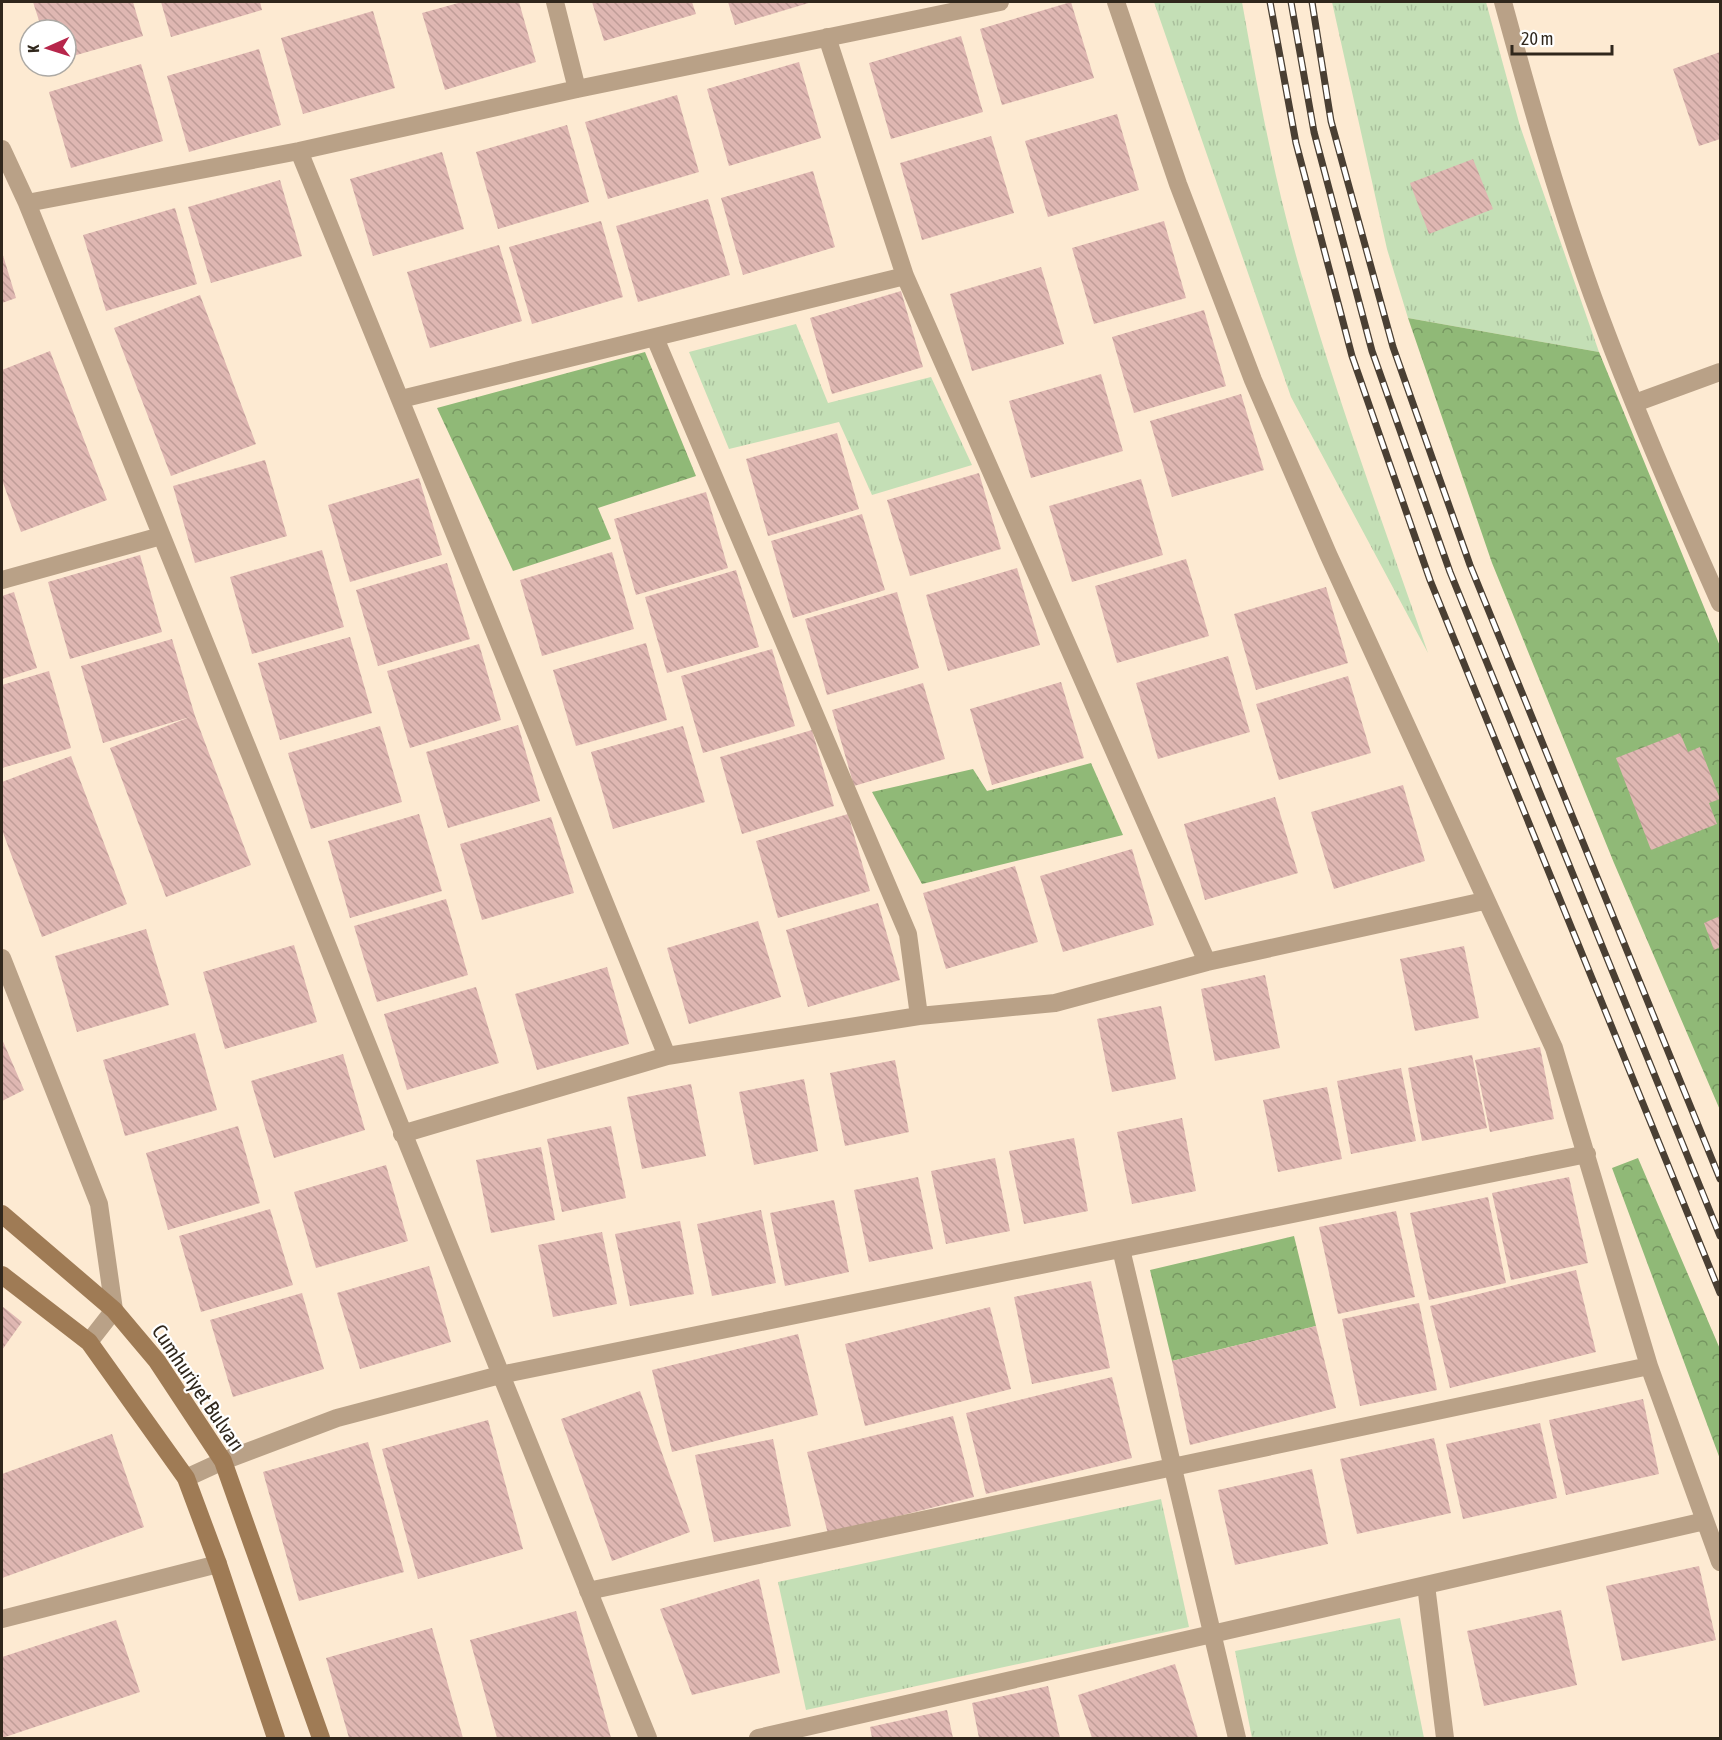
<svg xmlns="http://www.w3.org/2000/svg" width="1722" height="1740" viewBox="0 0 1722 1740" font-family="'Asap Condensed',sans-serif">
<style>
.grass{fill:url(#grass-tufts)}
.forest{fill:url(#forest-crowns)}
.building{fill:url(#building-back-hatch)}
.lines{fill:none;stroke-linecap:round;stroke-linejoin:round}
.street{stroke:#b9a187;stroke-width:18}
.secondary{stroke:#9f7b55;stroke-width:18}
.rail-casing{stroke:#4a3f33;stroke-width:7}
.rail{stroke:#fff;stroke-width:4.5;stroke-dasharray:14;stroke-linecap:butt}
.labels{text-anchor:middle;stroke-width:4.5;stroke-linejoin:round;paint-order:stroke}
.street-label{font-size:21px;fill:#30271c;stroke:#fff}
</style>
<defs>
<pattern id="grass-tufts" width="24" height="20" patternUnits="userSpaceOnUse" patternTransform="scale(1.5)"><rect width="24" height="20" fill="#c4dfb6"/><path d="M3 7l-1-3M5 7V3M7 7l1-3M15 17l-1-3M17 17v-4M19 17l1-3" fill="none" stroke="#a9bf9c"/></pattern>
<pattern id="forest-crowns" width="20" height="18" patternUnits="userSpaceOnUse" patternTransform="scale(1.5)"><rect width="20" height="18" fill="#90b977"/><path d="M2 6a3 3 0 1 1 6 0M12 15a3 3 0 1 1 6 0" fill="none" stroke="#769661"/></pattern>
<pattern id="building-back-hatch" width="6" height="6" patternUnits="userSpaceOnUse" patternTransform="scale(1.5)"><rect width="6" height="6" fill="#dfb7b2"/><path d="M-1 5l2 2M0 0l6 6M5-1l2 2" fill="none" stroke="#c09d98"/></pattern>
</defs>
<rect width="100%" height="100%" fill="#fdead2"/>
<!-- grass -->
<path class="grass" d="M 1154,2 L 1242,2 C 1258,92 1275,184 1301,273 C 1338,401 1384,527 1428,653 L 1291,397 Z
M 1332,2 L 1486,2 L 1520,126 L 1599,352 L 1408,318 L 1387,249 Z
M 796,324 L 828,403 L 931,377 L 972,465 L 872,495 L 839,422 L 729,449 L 689,352 Z
M 1161,1499 L 1189,1627 L 806,1710 L 778,1582 Z
M 1400,1618 L 1424,1738 L 1252,1738 L 1235,1651 Z"/>
<!-- forest -->
<path class="forest" d="M 1408,318 L 1599,352 L 1720,646 L 1720,1110 L 1614,863 L 1492,563 Z
M 645,352 L 696,476 L 598,508 L 611,539 L 513,571 L 437,408 Z
M 1091,763 L 1123,835 L 922,884 L 872,792 L 973,769 L 987,791 Z
M 1638,1158 L 1720,1349 L 1720,1459 L 1612,1168 Z
M 1294,1236 L 1316,1326 L 1172,1361 L 1150,1270 Z"/>
<!-- building -->
<path class="building" d="M 33,2 L 133,2 L 143,36 L 66,58 L 66,30 L 42,30 Z
M 161,2 L 260,2 L 262,10 L 171,37 Z
M 462,2 L 519,2 L 536,62 L 445,90 L 422,13 Z
M 592,2 L 692,2 L 696,14 L 604,41 Z
M 728,2 L 812,2 L 735,25 Z
M 1071,2 L 1094,78 L 1002,105 L 980,29 Z
M 373,11 L 395,88 L 303,114 L 281,38 Z
M 961,36 L 983,112 L 891,139 L 869,63 Z
M 259,49 L 281,125 L 189,152 L 167,76 Z
M 1720,52 L 1720,139 L 1699,146 L 1673,69 Z
M 799,62 L 821,138 L 729,166 L 707,89 Z
M 141,64 L 163,141 L 71,168 L 49,92 Z
M 677,95 L 699,172 L 608,199 L 585,122 Z
M 1117,114 L 1139,190 L 1048,217 L 1025,141 Z
M 567,125 L 589,202 L 498,229 L 476,152 Z
M 991,136 L 1014,213 L 922,240 L 900,163 Z
M 442,152 L 464,229 L 373,256 L 350,179 Z
M 1473,159 L 1493,209 L 1429,234 L 1410,183 Z
M 813,171 L 835,247 L 743,275 L 721,198 Z
M 280,180 L 302,256 L 211,283 L 188,207 Z
M 708,199 L 730,275 L 638,302 L 616,226 Z
M 175,208 L 197,284 L 106,311 L 83,235 Z
M 601,221 L 623,297 L 532,324 L 509,247 Z
M 1164,221 L 1186,298 L 1094,324 L 1072,248 Z
M 499,245 L 522,321 L 430,348 L 407,272 Z
M 2,252 L 16,298 L 2,303 Z
M 1041,267 L 1064,344 L 972,371 L 950,294 Z
M 901,291 L 923,367 L 832,394 L 810,318 Z
M 200,295 L 256,444 L 171,476 L 114,328 Z
M 1204,310 L 1226,386 L 1134,413 L 1112,337 Z
M 50,351 L 107,500 L 21,532 L 2,480 L 2,370 Z
M 1101,374 L 1123,451 L 1031,478 L 1009,401 Z
M 1241,394 L 1264,470 L 1172,497 L 1150,421 Z
M 837,433 L 859,509 L 768,536 L 746,459 Z
M 265,460 L 287,536 L 195,563 L 173,486 Z
M 979,473 L 1001,549 L 910,576 L 887,500 Z
M 419,478 L 442,555 L 350,582 L 328,505 Z
M 1141,479 L 1163,555 L 1072,582 L 1049,506 Z
M 706,492 L 728,568 L 636,595 L 614,519 Z
M 862,514 L 885,590 L 793,618 L 771,541 Z
M 322,550 L 344,627 L 252,654 L 230,577 Z
M 612,552 L 634,629 L 542,656 L 520,580 Z
M 140,555 L 162,632 L 70,659 L 48,582 Z
M 1186,559 L 1209,636 L 1117,663 L 1095,586 Z
M 447,563 L 470,639 L 378,666 L 356,590 Z
M 1017,568 L 1040,645 L 948,671 L 926,595 Z
M 736,570 L 759,647 L 667,673 L 645,597 Z
M 1326,587 L 1348,663 L 1256,690 L 1234,614 Z
M 14,592 L 37,668 L 2,679 L 2,596 Z
M 897,592 L 919,668 L 827,695 L 805,619 Z
M 350,637 L 372,713 L 280,740 L 258,663 Z
M 172,639 L 195,716 L 251,865 L 166,897 L 110,748 L 190,717 L 103,743 L 81,666 Z
M 646,643 L 667,720 L 576,746 L 553,670 Z
M 479,644 L 501,720 L 410,748 L 387,671 Z
M 772,649 L 795,726 L 703,753 L 681,676 Z
M 1228,656 L 1250,732 L 1158,759 L 1136,683 Z
M 49,671 L 71,748 L 2,768 L 2,685 Z
M 1348,676 L 1371,753 L 1279,780 L 1256,704 Z
M 1061,682 L 1084,758 L 992,785 L 970,709 Z
M 923,683 L 945,759 L 854,786 L 832,710 Z
M 518,725 L 540,801 L 448,828 L 426,752 Z
M 380,726 L 402,802 L 311,829 L 288,753 Z
M 683,726 L 705,802 L 613,829 L 591,752 Z
M 812,730 L 834,806 L 742,834 L 720,757 Z
M 1680,733 L 1688,752 L 1700,747 L 1720,799 L 1709,803 L 1717,824 L 1651,850 L 1616,758 Z
M 71,756 L 127,904 L 42,937 L 2,830 L 2,782 Z
M 1403,785 L 1425,861 L 1334,889 L 1311,812 Z
M 1275,797 L 1298,873 L 1205,900 L 1184,824 Z
M 419,814 L 442,891 L 350,918 L 328,841 Z
M 848,814 L 870,891 L 778,918 L 756,841 Z
M 551,817 L 574,893 L 482,920 L 460,844 Z
M 1132,849 L 1154,925 L 1063,952 L 1040,876 Z
M 1015,866 L 1038,942 L 946,969 L 923,893 Z
M 446,899 L 468,975 L 377,1002 L 354,926 Z
M 878,903 L 900,980 L 808,1007 L 786,930 Z
M 1720,916 L 1720,947 L 1714,950 L 1704,923 Z
M 758,921 L 781,997 L 689,1024 L 667,948 Z
M 146,929 L 169,1005 L 77,1032 L 55,956 Z
M 294,945 L 317,1022 L 225,1049 L 203,972 Z
M 1464,946 L 1479,1018 L 1415,1031 L 1400,959 Z
M 607,967 L 629,1044 L 537,1070 L 515,994 Z
M 1265,975 L 1280,1048 L 1215,1061 L 1201,989 Z
M 476,987 L 499,1063 L 407,1090 L 384,1014 Z
M 1161,1006 L 1176,1079 L 1112,1092 L 1097,1019 Z
M 195,1033 L 217,1110 L 125,1136 L 103,1060 Z
M 2,1039 L 24,1090 L 2,1101 Z
M 1540,1047 L 1554,1119 L 1490,1132 L 1475,1060 Z
M 343,1054 L 365,1130 L 274,1158 L 251,1081 Z
M 1472,1055 L 1487,1128 L 1422,1141 L 1408,1068 Z
M 895,1060 L 909,1132 L 845,1146 L 830,1073 Z
M 1401,1068 L 1416,1141 L 1351,1154 L 1337,1081 Z
M 804,1079 L 818,1151 L 754,1165 L 739,1092 Z
M 691,1084 L 706,1156 L 642,1169 L 627,1097 Z
M 1327,1087 L 1342,1159 L 1278,1172 L 1263,1100 Z
M 1182,1118 L 1196,1191 L 1132,1204 L 1117,1132 Z
M 238,1126 L 260,1203 L 168,1230 L 146,1153 Z
M 611,1126 L 626,1198 L 562,1212 L 547,1139 Z
M 1074,1138 L 1088,1211 L 1024,1224 L 1009,1151 Z
M 541,1147 L 555,1220 L 491,1233 L 476,1160 Z
M 995,1158 L 1010,1231 L 946,1244 L 931,1171 Z
M 386,1165 L 408,1241 L 316,1268 L 294,1192 Z
M 918,1177 L 933,1249 L 869,1262 L 854,1190 Z
M 1569,1177 L 1588,1263 L 1511,1280 L 1492,1193 Z
M 1488,1197 L 1506,1283 L 1429,1300 L 1410,1213 Z
M 834,1200 L 849,1272 L 785,1286 L 770,1213 Z
M 270,1209 L 293,1285 L 201,1312 L 179,1236 Z
M 761,1210 L 776,1283 L 712,1296 L 697,1224 Z
M 1396,1211 L 1415,1297 L 1338,1314 L 1319,1227 Z
M 680,1221 L 694,1294 L 630,1306 L 615,1234 Z
M 602,1232 L 617,1304 L 553,1317 L 538,1245 Z
M 429,1266 L 451,1342 L 360,1369 L 337,1293 Z
M 1576,1270 L 1596,1352 L 1450,1388 L 1430,1306 Z
M 1091,1281 L 1110,1368 L 1032,1384 L 1014,1297 Z
M 302,1293 L 324,1369 L 233,1397 L 210,1320 Z
M 1419,1303 L 1437,1390 L 1360,1406 L 1342,1319 Z
M 2,1306 L 22,1322 L 2,1350 Z
M 990,1307 L 1011,1389 L 865,1426 L 845,1344 Z
M 1316,1326 L 1336,1408 L 1190,1445 L 1172,1361 Z
M 798,1334 L 818,1415 L 672,1452 L 652,1370 Z
M 1112,1377 L 1132,1458 L 986,1494 L 966,1413 Z
M 640,1391 L 690,1532 L 612,1561 L 561,1419 Z
M 1643,1399 L 1659,1474 L 1566,1495 L 1549,1420 Z
M 953,1416 L 974,1497 L 828,1534 L 807,1452 Z
M 488,1420 L 523,1549 L 418,1579 L 382,1449 Z
M 1540,1423 L 1557,1498 L 1463,1519 L 1446,1444 Z
M 112,1434 L 144,1527 L 2,1578 L 2,1474 Z
M 1434,1438 L 1451,1513 L 1357,1534 L 1340,1459 Z
M 773,1439 L 791,1526 L 714,1542 L 695,1455 Z
M 368,1442 L 404,1572 L 299,1601 L 263,1472 Z
M 1312,1469 L 1328,1544 L 1235,1565 L 1218,1490 Z
M 1699,1566 L 1716,1640 L 1622,1661 L 1606,1586 Z
M 759,1579 L 780,1673 L 692,1695 L 660,1609 Z
M 1561,1610 L 1577,1685 L 1484,1706 L 1467,1631 Z
M 576,1611 L 611,1738 L 497,1738 L 470,1640 Z
M 116,1620 L 140,1692 L 2,1738 L 2,1657 Z
M 432,1628 L 463,1738 L 349,1738 L 326,1658 Z
M 1175,1664 L 1198,1738 L 1092,1738 L 1078,1695 Z
M 1048,1686 L 1060,1738 L 979,1738 L 972,1703 Z
M 947,1710 L 953,1738 L 872,1738 L 870,1727 Z"/>
<g class="lines">
<!-- street -->
<path class="street" d="M 555,2 L 577,89
M 1116,2 L 1178,184 L 1253,380 L 1328,554 L 1554,1048 L 1649,1366 L 1720,1562
M 1503,2 C 1530,101 1558,200 1593,297 C 1631,401 1675,502 1720,603
M 827,37 L 905,276 L 1207,962
M 2,149 L 27,203 L 648,1738
M 299,151 L 667,1056
M 27,203 L 299,151 L 577,89 L 1000,2
M 655,338 L 908,934 L 919,1016
M 401,399 L 905,276
M 1635,403 L 1720,372
M 2,580 L 161,536
M 2,958 L 99,1204 L 114,1310 L 89,1342
M 402,1134 L 667,1056 L 919,1016 L 1055,1003 L 1207,962 L 1484,901
M 1121,1249 L 1237,1738
M 186,1478 L 223,1461 L 337,1418 L 500,1375 L 1587,1154
M 1426,1585 L 1445,1738
M 588,1591 L 1649,1366
M 2,1619 L 218,1564
M 758,1738 L 1705,1521"/>
<!-- secondary -->
<path class="secondary" d="M 2,1214 L 114,1310 L 157,1361 L 223,1461 L 321,1738
M 2,1275 L 89,1342 L 186,1478 L 218,1564 L 276,1738"/>
<defs>
<path id="rail" d="M 1270,2 L 1296,143 L 1352,356 L 1430,580 L 1720,1293
M 1291,2 L 1314,132 L 1372,351 L 1450,572 L 1720,1236
M 1312,2 L 1331,121 L 1393,347 L 1470,565 L 1720,1179"/>
</defs>
<!-- rail casing -->
<use href="#rail" class="rail-casing"/>
<!-- rail -->
<use href="#rail" class="rail"/>
</g>
<g class="labels">
<!-- street labels -->
<g class="street-label">
<text transform="translate(198 1388) rotate(56)" y="7">Cumhuriyet Bulvarı</text>
</g>
</g>
<!-- border -->
<rect width="1722" height="1740" fill="none" stroke="#30271c" stroke-width="6"/>
<!-- north arrow -->
<g transform="translate(48 48) rotate(267)"><circle r="28" fill="#ffffff" stroke="#aca9a4" stroke-width="1.5"/>
<path d="M0-4.5L10 22L0 15L-10 22Z" fill="#b7264b"/>
<text y="-9" font-size="16" font-weight="bold" text-anchor="middle" fill="#30271c">K</text>
</g>
<!-- scale -->
<path d="M1512 45v9h100v-9" fill="none" stroke="#30271c" stroke-width="3"/>
<text x="1521" y="45" font-size="18" fill="#30271c" stroke="#ffffff" stroke-width="4.5" paint-order="stroke">20 m</text>
</svg>
